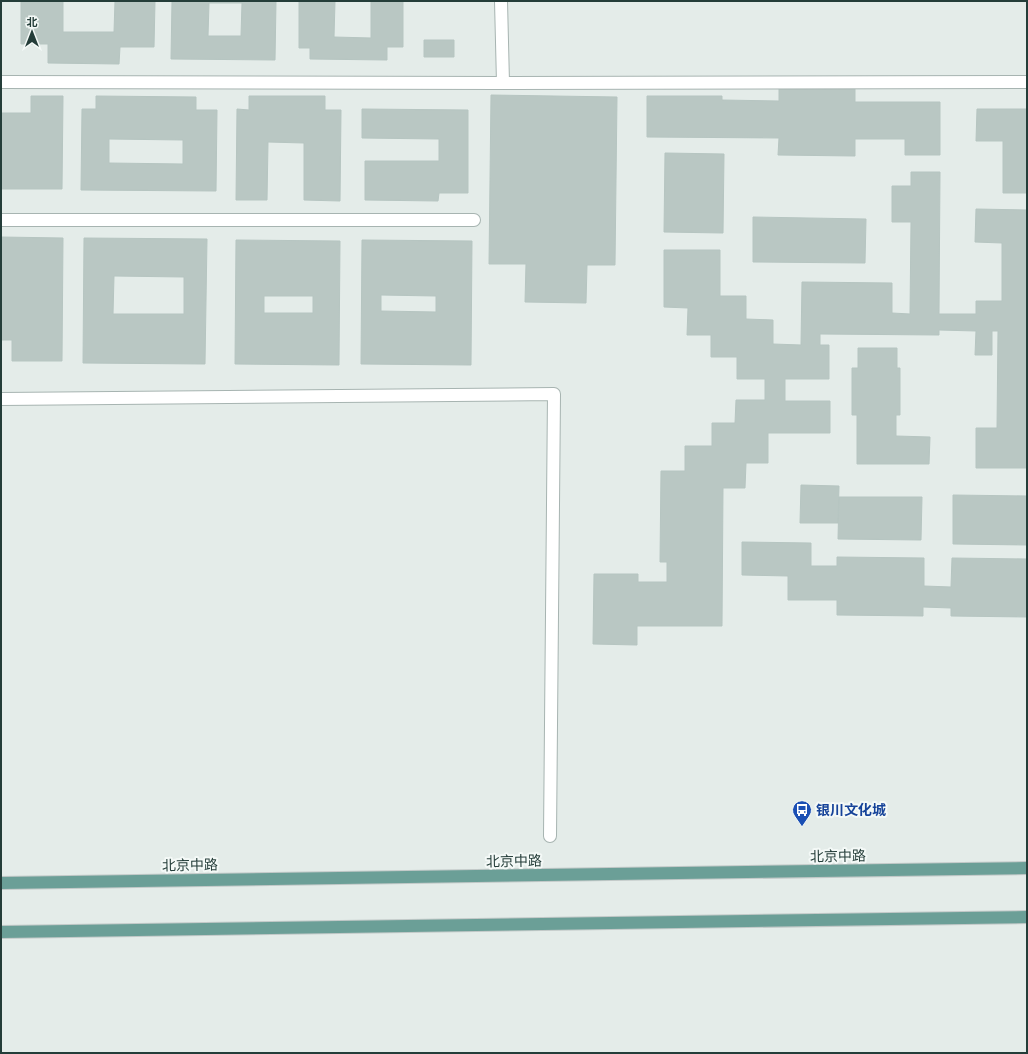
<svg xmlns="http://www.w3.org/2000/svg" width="1028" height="1054" viewBox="0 0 1028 1054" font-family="'PT Sans','Noto Sans SC',sans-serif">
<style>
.building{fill:#b9c7c3;stroke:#b6c5c1;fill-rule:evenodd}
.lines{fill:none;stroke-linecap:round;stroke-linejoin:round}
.lane-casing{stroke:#a7b4b1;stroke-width:14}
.street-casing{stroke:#a7b4b1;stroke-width:14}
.primary-casing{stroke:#c2c9c8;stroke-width:14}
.lane{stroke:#fff;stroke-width:12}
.street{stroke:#fff;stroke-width:12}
.primary{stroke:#6b9f97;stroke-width:12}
.labels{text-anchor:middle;stroke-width:4;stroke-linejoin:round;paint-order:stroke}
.transit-label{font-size:14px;font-weight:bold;fill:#164399;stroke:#f4f9f7;text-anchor:start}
.street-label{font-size:14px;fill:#243d39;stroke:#f4f9f7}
</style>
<rect width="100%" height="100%" fill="#e4ece9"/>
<!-- building -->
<path class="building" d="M 21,1 L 63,1 L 63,32 L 114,32 L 115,1 L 155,1 L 154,47 L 120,47 L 119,64 L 48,63 L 48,44 L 21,44 Z
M 172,1 L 276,1 L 275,60 L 171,59 ZM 209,3 L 242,3 L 241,36 L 208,36 Z
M 299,1 L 335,1 L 334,37 L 371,38 L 371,1 L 340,1 L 403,1 L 403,47 L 387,47 L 387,60 L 310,59 L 310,48 L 299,48 Z
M 424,40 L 454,40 L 454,57 L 424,57 Z
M 779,87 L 855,88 L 855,102 L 940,102 L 940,155 L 905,155 L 905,139 L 855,139 L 855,156 L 778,155 L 779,138 L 647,137 L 647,96 L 722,96 L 722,100 L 779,101 Z
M 491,95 L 617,97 L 615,265 L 587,265 L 586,303 L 525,302 L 526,264 L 489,264 Z
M 31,96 L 63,96 L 62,189 L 1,189 L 1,113 L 31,113 Z
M 96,96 L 196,97 L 196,110 L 217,110 L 216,191 L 81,190 L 82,109 L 96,109 ZM 109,139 L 183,140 L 183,164 L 109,163 Z
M 249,96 L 325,96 L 325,110 L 341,110 L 340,201 L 304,200 L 304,143 L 268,142 L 267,200 L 236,200 L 237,109 L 249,110 Z
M 362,109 L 468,110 L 468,193 L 439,193 L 438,201 L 365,200 L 365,161 L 439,161 L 439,139 L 362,138 Z
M 977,109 L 1027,109 L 1027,193 L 1003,193 L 1003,141 L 976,141 Z
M 665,153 L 724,154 L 723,233 L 664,232 Z
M 911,172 L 940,172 L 939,314 L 976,314 L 976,301 L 1002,301 L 1002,243 L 975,242 L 976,209 L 1027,210 L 1027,468 L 976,468 L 976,428 L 997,428 L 998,331 L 992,331 L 992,355 L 975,355 L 976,331 L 939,330 L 939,335 L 820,334 L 820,345 L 829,345 L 829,379 L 785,379 L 785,401 L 830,401 L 830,433 L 768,433 L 768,463 L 746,463 L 745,488 L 723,488 L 722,626 L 637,626 L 637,645 L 593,644 L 594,574 L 638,574 L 638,582 L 667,582 L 667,562 L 660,562 L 661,471 L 685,471 L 685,446 L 712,446 L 712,423 L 735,423 L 736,400 L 765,400 L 765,379 L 737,379 L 737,357 L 711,357 L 711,335 L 687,335 L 688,308 L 664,307 L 664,250 L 720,250 L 720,296 L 746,296 L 746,319 L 773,320 L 773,344 L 801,345 L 802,282 L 892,283 L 892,313 L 910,314 L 911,222 L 892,222 L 892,186 L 911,186 Z
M 753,217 L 866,219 L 865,263 L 753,262 Z
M 1,237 L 63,238 L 62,361 L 12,361 L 12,340 L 1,340 Z
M 84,238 L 207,239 L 205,364 L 83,363 ZM 114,276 L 184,277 L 184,314 L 113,314 Z
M 236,240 L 340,241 L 339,365 L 235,364 ZM 264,296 L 313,296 L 313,313 L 264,313 Z
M 362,240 L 472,241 L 471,365 L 361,364 ZM 381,295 L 436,296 L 436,312 L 381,311 Z
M 858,348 L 897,348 L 897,368 L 900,368 L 900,415 L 896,415 L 896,436 L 930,437 L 929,464 L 857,464 L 857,415 L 852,415 L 852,368 L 858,368 Z
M 801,485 L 839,486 L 838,523 L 800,523 Z
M 953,495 L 1027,496 L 1027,545 L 953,544 Z
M 839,497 L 922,497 L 921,540 L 838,539 Z
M 742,542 L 811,543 L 811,566 L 837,566 L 837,557 L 924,558 L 924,586 L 951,587 L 952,558 L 1027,559 L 1027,617 L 951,616 L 951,608 L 923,607 L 923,616 L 837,615 L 837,600 L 788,600 L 788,576 L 742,575 Z"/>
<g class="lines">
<defs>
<path id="lane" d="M 503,83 L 1027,82"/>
<path id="street" d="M 1,82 L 503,83 L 501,1
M 1,220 L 474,220
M 1,399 L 554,394 L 550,836"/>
<path id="primary" d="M 1,883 L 1027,868
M 1,932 L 1027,917"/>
</defs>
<!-- lane casing -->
<use href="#lane" class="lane-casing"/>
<!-- street casing -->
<use href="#street" class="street-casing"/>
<!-- primary casing -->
<use href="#primary" class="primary-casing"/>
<!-- lane -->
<use href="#lane" class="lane"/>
<!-- street -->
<use href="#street" class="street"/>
<!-- primary -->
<use href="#primary" class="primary"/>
</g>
<!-- icons -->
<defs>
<symbol id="bus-pin" viewBox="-11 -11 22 30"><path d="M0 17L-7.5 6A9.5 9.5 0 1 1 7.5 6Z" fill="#1a4fb4" stroke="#f4f9f7"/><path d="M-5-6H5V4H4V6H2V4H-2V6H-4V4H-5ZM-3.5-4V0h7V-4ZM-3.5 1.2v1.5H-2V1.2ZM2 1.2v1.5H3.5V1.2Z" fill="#fff"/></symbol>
</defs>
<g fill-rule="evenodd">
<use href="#bus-pin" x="791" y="799" width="22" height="30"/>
</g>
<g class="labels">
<!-- transit labels -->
<g class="transit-label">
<text x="816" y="815">银川文化城</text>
</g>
<!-- street labels -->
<g class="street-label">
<text transform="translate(838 856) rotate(-1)" y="5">北京中路</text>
<text transform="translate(514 861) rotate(-1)" y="5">北京中路</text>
<text transform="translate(190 865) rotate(-1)" y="5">北京中路</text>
</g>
</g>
<!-- border -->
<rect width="1028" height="1054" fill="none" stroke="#243d39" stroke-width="4"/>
<!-- north arrow -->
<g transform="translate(32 32)" stroke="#f4f9f7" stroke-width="3" paint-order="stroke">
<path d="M0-3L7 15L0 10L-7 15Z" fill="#243d39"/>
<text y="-6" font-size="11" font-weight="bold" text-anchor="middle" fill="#243d39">北</text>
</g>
</svg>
